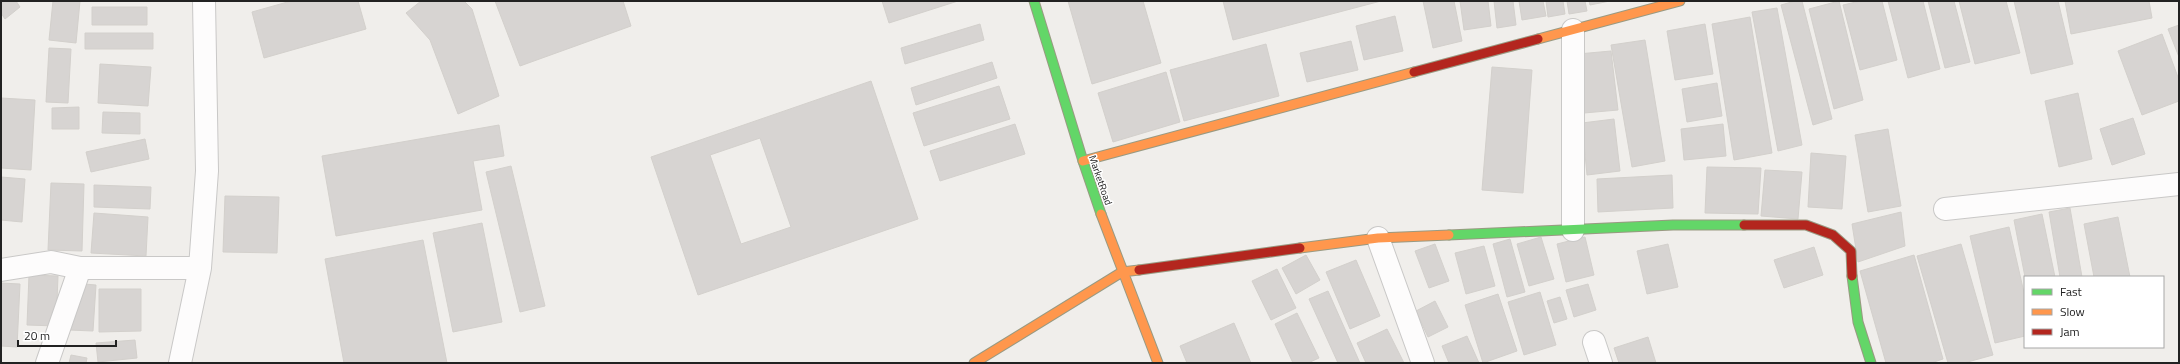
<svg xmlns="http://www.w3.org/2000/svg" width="2180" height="364" viewBox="0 0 2180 364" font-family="'Titillium Web',sans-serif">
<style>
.building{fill:#d7d4d2;stroke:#d3d0cc;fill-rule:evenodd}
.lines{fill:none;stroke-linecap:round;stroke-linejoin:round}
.street-casing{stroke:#c9c8c7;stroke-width:24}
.fast-casing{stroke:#999a82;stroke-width:11}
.slow-casing{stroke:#999a82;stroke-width:11}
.jam-casing{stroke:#999a82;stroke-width:11}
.street{stroke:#fdfcfc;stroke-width:22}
.fast{stroke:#63d668;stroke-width:9}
.slow{stroke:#ff974d;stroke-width:9}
.jam{stroke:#b3261e;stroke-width:9}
.labels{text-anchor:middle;stroke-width:3;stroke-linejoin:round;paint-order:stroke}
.street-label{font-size:10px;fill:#222;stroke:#fff}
</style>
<rect width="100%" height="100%" fill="#f0eeeb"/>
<!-- building -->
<path class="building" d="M 1,1 L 16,1 L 20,7 L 5,19 L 1,13 Z
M 53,1 L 80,1 L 76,43 L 49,40 Z
M 291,1 L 358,1 L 366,29 L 264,58 L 252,12 Z
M 421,1 L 464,1 L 472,9 L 499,96 L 458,114 L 430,40 L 406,13 Z
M 495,1 L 623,1 L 631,26 L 520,66 Z
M 882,1 L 958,1 L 889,23 Z
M 1068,1 L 1143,1 L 1161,63 L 1092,84 Z
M 1223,1 L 1381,1 L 1233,40 Z
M 1423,1 L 1454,1 L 1462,41 L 1433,48 Z
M 1460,1 L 1488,1 L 1491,26 L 1464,30 Z
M 1494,1 L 1513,1 L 1516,25 L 1497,28 Z
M 1519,1 L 1543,1 L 1546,16 L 1522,20 Z
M 1546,1 L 1563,1 L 1565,14 L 1548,17 Z
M 1567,1 L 1585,1 L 1587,11 L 1569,14 Z
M 1589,1 L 1610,1 L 1590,5 Z
M 1795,1 L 1802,1 L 1832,119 L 1813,125 L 1781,5 Z
M 1839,1 L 1863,100 L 1834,109 L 1809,9 Z
M 1860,1 L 1882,1 L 1897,60 L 1860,70 L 1843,5 Z
M 1888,1 L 1923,1 L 1940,69 L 1908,78 Z
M 1928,1 L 1954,1 L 1970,62 L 1945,68 Z
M 1959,1 L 2006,1 L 2020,53 L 1975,64 Z
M 2014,1 L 2058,1 L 2073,64 L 2031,74 Z
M 2065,1 L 2149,1 L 2152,18 L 2071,34 Z
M 92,7 L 147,7 L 147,25 L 92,25 Z
M 1777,8 L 1802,145 L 1778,151 L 1752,12 Z
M 1395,16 L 1403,51 L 1364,60 L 1356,26 Z
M 1750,17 L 1772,153 L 1734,160 L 1712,24 Z
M 980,24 L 984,40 L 905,64 L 901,48 Z
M 1705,24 L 1713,74 L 1675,80 L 1667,31 Z
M 2179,25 L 2179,57 L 2168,29 Z
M 85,33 L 153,33 L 153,49 L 85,49 Z
M 2162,34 L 2179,80 L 2179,101 L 2142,115 L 2118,51 Z
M 1645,40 L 1665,161 L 1632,167 L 1611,45 Z
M 1351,41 L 1358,70 L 1307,82 L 1300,53 Z
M 1266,44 L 1279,96 L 1184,121 L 1170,70 Z
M 49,48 L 71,49 L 68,103 L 46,102 Z
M 1611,51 L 1618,110 L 1584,113 L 1578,54 Z
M 992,62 L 997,78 L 916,105 L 911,88 Z
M 100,64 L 151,67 L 148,106 L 98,103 Z
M 1492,67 L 1532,70 L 1523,193 L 1482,190 Z
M 1166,72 L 1180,122 L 1113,142 L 1098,93 Z
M 871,81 L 918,219 L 698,295 L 651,157 ZM 760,138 L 791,227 L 741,244 L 710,155 Z
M 1717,83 L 1722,116 L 1687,122 L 1682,89 Z
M 999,86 L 1010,119 L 924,146 L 913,113 Z
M 2078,93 L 2092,159 L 2059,167 L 2045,101 Z
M 1,98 L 35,100 L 31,170 L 1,168 Z
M 79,107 L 79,129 L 52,129 L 52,108 Z
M 103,112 L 140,113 L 140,134 L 102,133 Z
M 2133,118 L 2145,154 L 2112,165 L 2100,129 Z
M 1614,119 L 1620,171 L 1587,175 L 1582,123 Z
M 1015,124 L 1025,154 L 940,181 L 930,151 Z
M 1723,124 L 1726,156 L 1684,160 L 1681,129 Z
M 499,125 L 504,156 L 473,161 L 482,210 L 336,236 L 322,156 Z
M 1888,129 L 1901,206 L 1868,212 L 1855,135 Z
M 145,139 L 149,159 L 91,172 L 86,152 Z
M 1811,153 L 1846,156 L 1842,209 L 1808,207 Z
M 511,166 L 545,306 L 520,312 L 486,172 Z
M 1707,167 L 1761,168 L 1758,214 L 1705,213 Z
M 1765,170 L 1802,172 L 1798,219 L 1761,216 Z
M 1672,175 L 1673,208 L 1598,212 L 1597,179 Z
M 1,177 L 25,179 L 22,222 L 1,220 Z
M 51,183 L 84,184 L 82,251 L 48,250 Z
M 94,185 L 151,187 L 150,209 L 94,207 Z
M 225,196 L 279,197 L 277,253 L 223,252 Z
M 2070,208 L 2082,277 L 2060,277 L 2049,212 Z
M 1901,212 L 1905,246 L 1858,262 L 1852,224 Z
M 94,213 L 148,217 L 146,256 L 91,253 Z
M 2042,214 L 2055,277 L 2025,277 L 2014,220 Z
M 2118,217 L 2130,277 L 2094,277 L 2084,224 Z
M 482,223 L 502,322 L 453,332 L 433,233 Z
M 2009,227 L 2025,297 L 2025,336 L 1995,343 L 1970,236 Z
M 1541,237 L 1554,279 L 1529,286 L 1517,244 Z
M 1585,237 L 1594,275 L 1566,282 L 1557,244 Z
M 1510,239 L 1525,292 L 1507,297 L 1493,244 Z
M 423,240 L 447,363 L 344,363 L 325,259 Z
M 1435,244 L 1449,281 L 1429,288 L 1415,251 Z
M 1668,244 L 1678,287 L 1647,294 L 1637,251 Z
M 1961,244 L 1993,355 L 1964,363 L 1948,363 L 1917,256 Z
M 1484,246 L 1495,286 L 1466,294 L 1455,253 Z
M 1814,247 L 1823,275 L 1784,288 L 1774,260 Z
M 1306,255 L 1320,280 L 1296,294 L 1282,268 Z
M 1914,255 L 1943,359 L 1931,363 L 1886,363 L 1860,271 Z
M 1356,260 L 1380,316 L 1350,329 L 1326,272 Z
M 1277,269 L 1296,308 L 1271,320 L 1252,281 Z
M 29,275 L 58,276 L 56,326 L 27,325 Z
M 1,283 L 20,284 L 17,347 L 1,346 Z
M 72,283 L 96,285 L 93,331 L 69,330 Z
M 1588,284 L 1596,310 L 1574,317 L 1566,290 Z
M 99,289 L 141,289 L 141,331 L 99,332 Z
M 1328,291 L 1360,363 L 1338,363 L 1309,299 Z
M 1540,292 L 1556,345 L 1524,355 L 1508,302 Z
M 1498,294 L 1517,351 L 1483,363 L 1465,305 Z
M 1560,297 L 1567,319 L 1554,323 L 1547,301 Z
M 1435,301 L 1448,327 L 1428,337 L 1416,311 Z
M 1297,313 L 1319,358 L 1308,363 L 1293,363 L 1275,324 Z
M 1234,323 L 1251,363 L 1187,363 L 1180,346 Z
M 1387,329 L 1404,363 L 1366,363 L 1357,343 Z
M 1467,336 L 1479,363 L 1449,363 L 1442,346 Z
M 1648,337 L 1656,363 L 1619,363 L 1614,348 Z
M 135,340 L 137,358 L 98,362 L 96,343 Z
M 71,355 L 87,358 L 86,363 L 69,363 Z"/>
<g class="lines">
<defs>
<path id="street" d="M 1945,209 L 2179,184
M 1573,230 L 1573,30
M 1378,238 L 1423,363
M 1,270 L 51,262 L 80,268 L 200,268
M 1594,342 L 1601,363
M 47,363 L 80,268
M 180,363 L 200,268 L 207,171 L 204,1"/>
<path id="fast" d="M 1034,1 L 1083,161 L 1101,214
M 1449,235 L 1673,225 L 1744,225
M 1852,276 L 1858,322 L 1871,363"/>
<path id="slow" d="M 1538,39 L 1680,1
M 1083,161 L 1414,72
M 1101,214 L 1158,363
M 1300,248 L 1378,238 L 1449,235
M 974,363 L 1122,272 L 1139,270"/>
<path id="jam" d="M 1414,72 L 1538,39
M 1744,225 L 1806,225 L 1833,235 L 1851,251 L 1852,276
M 1139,270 L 1300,248"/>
</defs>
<!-- street casing -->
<use href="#street" class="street-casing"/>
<!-- fast casing -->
<use href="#fast" class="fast-casing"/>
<!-- slow casing -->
<use href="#slow" class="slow-casing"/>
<!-- jam casing -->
<use href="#jam" class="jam-casing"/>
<!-- street -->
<use href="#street" class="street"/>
<!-- fast -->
<use href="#fast" class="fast"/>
<!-- slow -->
<use href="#slow" class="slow"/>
<!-- jam -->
<use href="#jam" class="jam"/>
</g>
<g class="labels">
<!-- street labels -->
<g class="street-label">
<text transform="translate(1101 180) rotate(71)" y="4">MarketRoad</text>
</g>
</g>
<!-- border -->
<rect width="2180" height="364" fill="none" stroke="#222222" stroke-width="4"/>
<!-- legend -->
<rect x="2024" y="276" width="140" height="72" fill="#ffffff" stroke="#a7a7a7"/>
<rect x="2032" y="289" width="20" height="6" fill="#63d668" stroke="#a7a7a7"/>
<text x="2060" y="296" font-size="12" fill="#222222">Fast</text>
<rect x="2032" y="309" width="20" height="6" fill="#ff974d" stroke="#a7a7a7"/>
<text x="2060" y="316" font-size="12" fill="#222222">Slow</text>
<rect x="2032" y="329" width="20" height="6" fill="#b3261e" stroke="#a7a7a7"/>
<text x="2060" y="336" font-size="12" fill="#222222">Jam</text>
<!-- scale -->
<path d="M18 340v6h98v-6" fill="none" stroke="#222222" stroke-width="2"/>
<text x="24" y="340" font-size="12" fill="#222222" stroke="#ffffff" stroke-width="3" paint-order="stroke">20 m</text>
</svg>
